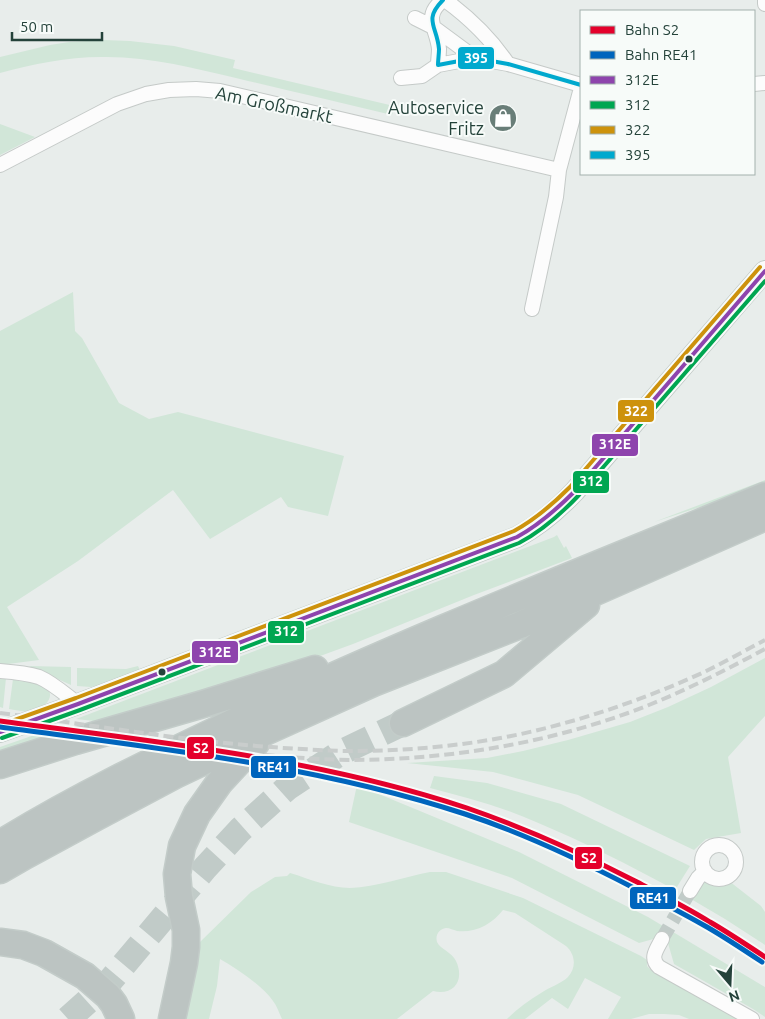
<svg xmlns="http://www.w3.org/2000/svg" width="765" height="1019" viewBox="0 0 765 1019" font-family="Ubuntu,sans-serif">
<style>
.green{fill:#d1e6d8}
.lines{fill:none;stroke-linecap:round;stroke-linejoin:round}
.street-tunnel{stroke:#c1cbc8;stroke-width:14;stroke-dasharray:14 7;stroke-linecap:butt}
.highway-tunnel{stroke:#c1cbc8;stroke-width:26;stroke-dasharray:26 13;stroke-linecap:butt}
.street-casing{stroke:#c5cac8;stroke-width:16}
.secondary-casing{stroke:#c3cbc8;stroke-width:22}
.highway-casing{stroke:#c3ccc9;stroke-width:29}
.street{stroke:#fcfcfc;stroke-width:14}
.secondary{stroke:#fcfcfc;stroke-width:20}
.highway{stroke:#bcc4c2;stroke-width:26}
.rail{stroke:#c9cdcc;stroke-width:4;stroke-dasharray:10 5;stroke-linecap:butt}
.bus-1-casing{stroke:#f7fbf9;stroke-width:8}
.bus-2-casing{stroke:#f7fbf9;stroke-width:8}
.bus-3-casing{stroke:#f7fbf9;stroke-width:8}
.bus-4-casing{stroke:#f7fbf9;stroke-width:8}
.bus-1{stroke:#8e44ad;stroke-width:4}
.bus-2{stroke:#00a651;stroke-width:4}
.bus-3{stroke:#cd920c;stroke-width:4}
.bus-4{stroke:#00a9ce;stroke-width:4}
.rail-1-casing{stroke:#f7fbf9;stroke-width:9}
.rail-2-casing{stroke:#f7fbf9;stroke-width:9}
.rail-1{stroke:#e4002b;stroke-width:5}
.rail-2{stroke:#0065bd;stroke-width:5}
.bus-dot{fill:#24423a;stroke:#f7fbf9;stroke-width:2}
.labels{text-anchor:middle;stroke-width:4;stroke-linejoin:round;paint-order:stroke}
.street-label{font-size:18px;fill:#24423a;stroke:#f7fbf9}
.poi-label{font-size:18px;fill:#24423a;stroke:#f7fbf9;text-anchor:end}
.line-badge{stroke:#f7fbf9;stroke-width:2}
.badge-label{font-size:14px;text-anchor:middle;font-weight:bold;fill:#fff}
</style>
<rect width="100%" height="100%" fill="#e8edeb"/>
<!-- green -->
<path class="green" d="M 104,40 L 130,41 L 174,46 L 235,60 L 233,68 L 394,106 L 392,115 C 341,103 291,91 240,79 C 194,68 148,56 101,57 C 67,57 33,64 0,73 L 0,57 L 50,45 L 69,42 Z
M 0,124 L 35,137 L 0,155 Z
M 73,292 L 75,331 L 82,338 L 119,403 L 149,419 L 178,412 L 344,456 L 328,516 L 288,507 L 281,497 L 210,539 L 173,490 L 78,561 L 7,607 L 39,660 L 8,664 L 8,666 L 0,665 L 0,331 Z
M 765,480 L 765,486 L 654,522 Z
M 557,535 L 564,548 L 566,546 L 572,558 L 474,595 L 353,644 L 301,663 L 103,722 L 76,719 L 554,537 Z
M 765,658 L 765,716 L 728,757 L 741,833 L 706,839 L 694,850 L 578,795 L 493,772 L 407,763 L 487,758 L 523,751 L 568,740 L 630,722 L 668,707 L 711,687 Z
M 29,666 L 71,667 L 71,685 Z
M 138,666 L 140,670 L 100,685 L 91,687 L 77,686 L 77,668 L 126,669 Z
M 0,677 L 6,678 L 3,708 L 0,707 Z
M 13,679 C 22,680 33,680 41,684 C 59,693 47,707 33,711 C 26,713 16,710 9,709 Z
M 43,732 L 63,735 L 0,753 L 0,747 Z
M 434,776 L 487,783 L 561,804 L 690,866 L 675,890 C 629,865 584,842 536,822 C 503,807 465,797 430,788 Z
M 357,785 L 519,852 L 648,917 L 765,987 L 765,1017 L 753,1009 L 674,964 L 668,943 L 657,938 L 639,943 L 512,878 L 349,822 Z
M 430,872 L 446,872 L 523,898 L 641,956 L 647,960 L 647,966 L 651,970 L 740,1019 L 689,1019 L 679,1015 L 664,1014 L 649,1014 L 631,1019 L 608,1019 L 621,997 L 585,978 L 568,1009 L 552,998 L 525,1019 L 507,1019 C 517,1009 529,1000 541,993 C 549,987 561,984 568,977 C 577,967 575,954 566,946 L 515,913 L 503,910 C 492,924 476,933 457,931 C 453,930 450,928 446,928 C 439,929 435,935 437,942 C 440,949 452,952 456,961 C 465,980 454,996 433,991 L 397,1019 L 282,1019 C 279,1013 277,1006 273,1001 C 262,985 237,969 220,959 L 217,986 L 209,1019 L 181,1019 L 192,947 L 200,942 L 251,892 L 275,877 L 287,876 L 290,873 C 310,879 330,888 350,888 C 377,887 404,877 430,872 Z
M 705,879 L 712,881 L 729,881 L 761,906 L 765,912 L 765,945 L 725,919 L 691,899 Z"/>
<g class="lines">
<!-- street-tunnel -->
<path class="street-tunnel" d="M 662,939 L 690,891"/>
<!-- highway-tunnel -->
<path class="highway-tunnel" d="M 68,1019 L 110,981 L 205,868 L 240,830 L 287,788 L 340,753 L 403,723"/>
<defs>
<path id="street" d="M 445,0 C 470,18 491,39 508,64
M 765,0 L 765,4
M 415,18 L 433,27 L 475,58
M 438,65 C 438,60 439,54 439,49 C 437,28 422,17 443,0
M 401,78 L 422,76 L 438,65 L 475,58 L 508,64 L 581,85
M 754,84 L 765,83
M 0,165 L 117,104 L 146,94 L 169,90 L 196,89 L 220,91 L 559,170
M 532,309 L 556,197 L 559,170 L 581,88
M 0,671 C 13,672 26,673 39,677 C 53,683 66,695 78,704
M702 862a17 17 0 1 1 34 0a17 17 0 1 1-34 0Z
M 690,891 L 698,878 L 705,871
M 662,939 C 657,949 649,958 659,967 L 752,1019"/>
<path id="secondary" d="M 0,732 L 78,704 L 517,537 C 540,525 557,510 575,491 L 765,271"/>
<path id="highway" d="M 403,723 L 504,674 L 586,605
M 0,765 L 75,741 L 203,704 L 315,669
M 0,844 C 76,797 156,759 236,721 C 409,639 588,569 765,496
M 0,870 L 26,855 L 96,817 L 175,775 L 267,731 L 373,683 L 520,625 L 765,517
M 0,942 L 23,945 L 44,953 L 85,976 L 108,996 L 114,1004 L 121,1019
M 172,1019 L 184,963 L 186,947 L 186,930 L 179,897 L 177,874 L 182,846 L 197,814 L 219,783 L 256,743"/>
</defs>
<!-- street casing -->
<use href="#street" class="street-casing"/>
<!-- secondary casing -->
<use href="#secondary" class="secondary-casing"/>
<!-- highway casing -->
<use href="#highway" class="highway-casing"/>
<!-- street -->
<use href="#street" class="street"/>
<!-- secondary -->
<use href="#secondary" class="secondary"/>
<!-- highway -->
<use href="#highway" class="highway"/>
<!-- rail -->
<path class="rail" d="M 0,713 C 101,726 201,744 302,749 C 318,750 334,751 350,751 C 422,751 495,743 565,723 C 612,710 658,693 702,673 C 723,663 744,651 765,640
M 190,747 C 243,753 295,759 349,760 C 443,760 539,745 628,713 C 675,696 720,673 765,649"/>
<defs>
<path id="bus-1" d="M 0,732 L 78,704 L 517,537 C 539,525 557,509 575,491 L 765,271"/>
<path id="bus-2" d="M 2,738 L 80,710 L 519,543 C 542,531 561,514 579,495 L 765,281"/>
<path id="bus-3" d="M 0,725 L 76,698 L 514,531 C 536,519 553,504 570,487 L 760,267"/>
<path id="bus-4" d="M 443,0 C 423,20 437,26 439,49 C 439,54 438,60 438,65 L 475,58 L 508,64 L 581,85"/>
</defs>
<!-- bus-1 casing -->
<use href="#bus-1" class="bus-1-casing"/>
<!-- bus-2 casing -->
<use href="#bus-2" class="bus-2-casing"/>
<!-- bus-3 casing -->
<use href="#bus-3" class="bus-3-casing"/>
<!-- bus-4 casing -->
<use href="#bus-4" class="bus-4-casing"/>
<!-- bus-1 -->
<use href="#bus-1" class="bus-1"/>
<!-- bus-2 -->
<use href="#bus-2" class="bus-2"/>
<!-- bus-3 -->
<use href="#bus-3" class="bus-3"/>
<!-- bus-4 -->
<use href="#bus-4" class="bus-4"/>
<defs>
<path id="rail-1" d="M 0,721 C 157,742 316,758 467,808 C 525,828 581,853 635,881 C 660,894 686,907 710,922 C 729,933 747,945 765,957"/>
<path id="rail-2" d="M 0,727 C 156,748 315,765 465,814 C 523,833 578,859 632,887 C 657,900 683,913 707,927 C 726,938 744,950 762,962"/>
</defs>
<!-- rail-1 casing -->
<use href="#rail-1" class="rail-1-casing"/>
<!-- rail-2 casing -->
<use href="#rail-2" class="rail-2-casing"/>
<!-- rail-1 -->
<use href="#rail-1" class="rail-1"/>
<!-- rail-2 -->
<use href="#rail-2" class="rail-2"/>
</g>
<!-- icons -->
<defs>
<symbol id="shop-disc" viewBox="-11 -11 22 22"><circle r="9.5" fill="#697e78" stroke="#f7fbf9"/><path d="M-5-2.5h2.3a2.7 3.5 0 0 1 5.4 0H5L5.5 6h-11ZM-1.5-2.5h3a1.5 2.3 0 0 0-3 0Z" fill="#fff"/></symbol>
</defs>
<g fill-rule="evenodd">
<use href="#shop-disc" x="487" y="102" width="32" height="32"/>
</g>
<!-- markers -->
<g class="bus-dot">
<circle cx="689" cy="359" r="4.5"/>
<circle cx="162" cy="672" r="4.5"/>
</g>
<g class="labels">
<!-- street labels -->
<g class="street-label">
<text transform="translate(274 105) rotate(12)" y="6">Am Großmarkt</text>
</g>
<!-- poi labels -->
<g class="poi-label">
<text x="484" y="114">Autoservice<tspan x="484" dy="21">Fritz</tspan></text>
</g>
</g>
<g class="line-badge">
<rect x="457" y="46" width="38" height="24" rx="5" fill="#00a9ce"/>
<rect x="617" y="399" width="38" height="24" rx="5" fill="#cd920c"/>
<rect x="591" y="433" width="48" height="24" rx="5" fill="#8e44ad"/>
<rect x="572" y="470" width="38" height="24" rx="5" fill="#00a651"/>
<rect x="267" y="620" width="38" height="24" rx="5" fill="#00a651"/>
<rect x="191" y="640" width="48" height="24" rx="5" fill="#8e44ad"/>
<rect x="186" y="736" width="29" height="24" rx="5" fill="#e4002b"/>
<rect x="250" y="755" width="47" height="24" rx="5" fill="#0065bd"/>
<rect x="574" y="846" width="29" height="24" rx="5" fill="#e4002b"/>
<rect x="629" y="886" width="48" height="24" rx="5" fill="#0065bd"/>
</g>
<g class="badge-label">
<text x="476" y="63">395</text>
<text x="636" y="416">322</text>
<text x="615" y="449">312E</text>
<text x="591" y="486">312</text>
<text x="286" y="636">312</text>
<text x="215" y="657">312E</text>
<text x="201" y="753">S2</text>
<text x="274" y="772">RE41</text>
<text x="589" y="863">S2</text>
<text x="653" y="903">RE41</text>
</g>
<!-- legend -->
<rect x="580" y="10" width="175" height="165" fill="#f7fbf9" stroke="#a3b1ad"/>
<rect x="590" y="26" width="25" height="8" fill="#e4002b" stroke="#a3b1ad"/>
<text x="625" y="35" font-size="15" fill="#24423a">Bahn S2</text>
<rect x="590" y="51" width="25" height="8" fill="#0065bd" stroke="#a3b1ad"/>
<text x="625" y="60" font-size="15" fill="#24423a">Bahn RE41</text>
<rect x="590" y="76" width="25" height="8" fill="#8e44ad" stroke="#a3b1ad"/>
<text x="625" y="85" font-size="15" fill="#24423a">312E</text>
<rect x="590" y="101" width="25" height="8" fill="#00a651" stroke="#a3b1ad"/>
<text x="625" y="110" font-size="15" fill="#24423a">312</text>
<rect x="590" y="126" width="25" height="8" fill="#cd920c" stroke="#a3b1ad"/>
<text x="625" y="135" font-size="15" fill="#24423a">322</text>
<rect x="590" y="151" width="25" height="8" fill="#00a9ce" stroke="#a3b1ad"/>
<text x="625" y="160" font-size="15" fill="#24423a">395</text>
<!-- north arrow -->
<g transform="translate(730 984) rotate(161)" stroke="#f7fbf9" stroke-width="4" paint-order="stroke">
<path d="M0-4L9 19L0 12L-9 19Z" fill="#24423a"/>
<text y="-8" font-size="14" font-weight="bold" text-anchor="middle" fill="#24423a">N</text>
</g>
<!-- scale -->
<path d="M12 32v8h90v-8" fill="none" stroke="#24423a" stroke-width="2.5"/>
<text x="20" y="32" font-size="15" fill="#24423a" stroke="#f7fbf9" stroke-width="4" paint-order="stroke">50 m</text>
</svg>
